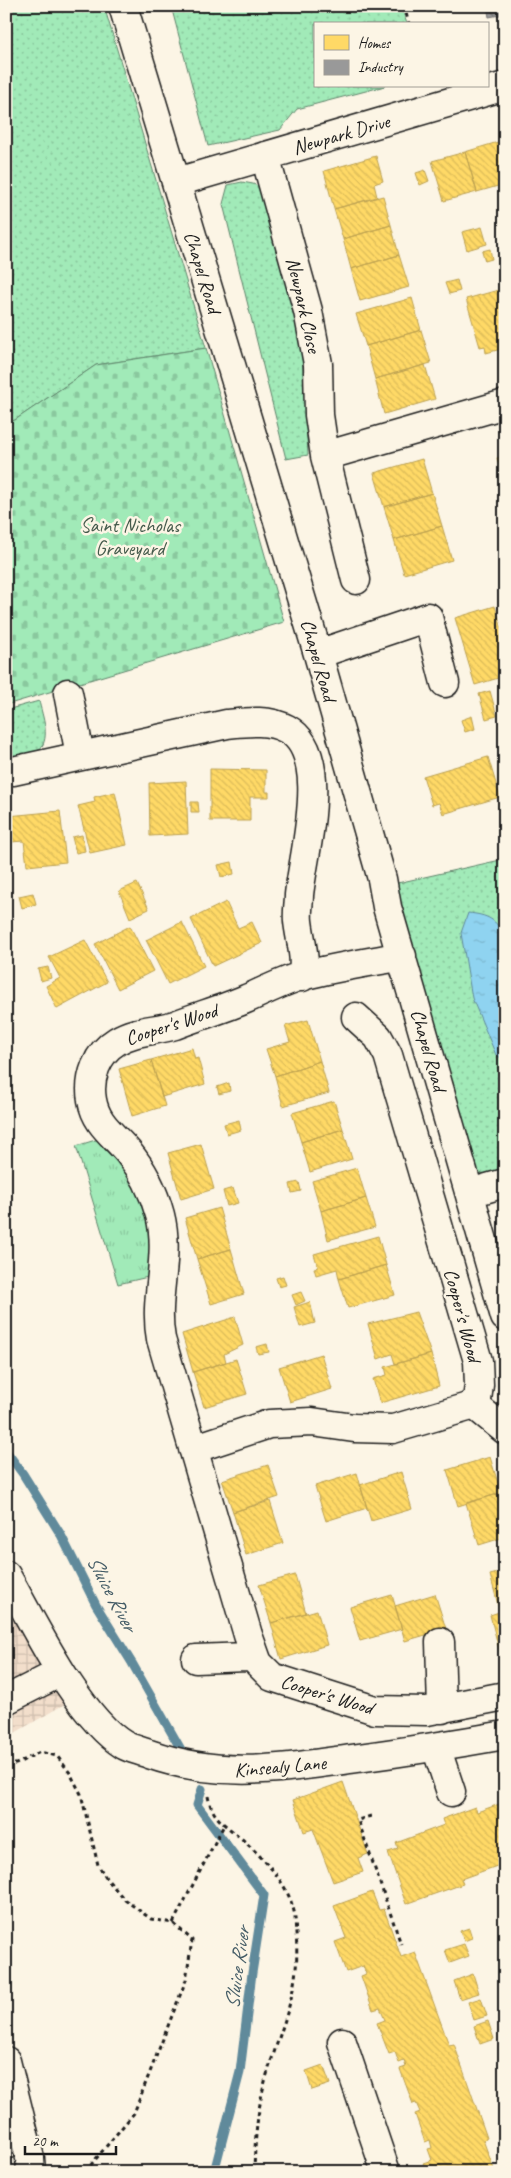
<svg xmlns="http://www.w3.org/2000/svg" width="511" height="2178" viewBox="0 0 511 2178" font-family="Caveat,sans-serif">
<style>
.industrial{fill:url(#industrial-grid)}
.grass{fill:url(#grass-dots);stroke:#5e836a}
.cemetery{fill:url(#cemetery-stones);stroke:#5e836a}
.park{fill:url(#park-tufts);stroke:#5e836a}
.water{fill:url(#water-ripples);stroke:#618a9b}
.homes{fill:url(#homes-back-hatch);stroke:#bba050}
.industry{fill:url(#industry-back-hatch);stroke:#747474}
.lines{fill:none;stroke-linecap:round;stroke-linejoin:round}
.stream{stroke:#618a9b;stroke-width:9}
.minor-casing{stroke:#1c1c1c;stroke-width:31}
.path{stroke:#1c1c1c;stroke-width:3;stroke-dasharray:4 4;stroke-linecap:butt}
.minor{stroke:#fcf5e5;stroke-width:28}
.labels{text-anchor:middle;stroke-width:5;stroke-linejoin:round;paint-order:stroke}
.street-label{font-size:20px;fill:#1c1c1c;stroke:#fcf5e5}
.park-label{font-size:20px;fill:#445a4b;stroke:#fcf5e5}
.water-label{font-size:21px;font-style:italic;fill:#445c66;stroke:#fcf5e5}
</style>
<defs>
<pattern id="industrial-grid" width="8" height="8" patternUnits="userSpaceOnUse" patternTransform="scale(1.25)"><rect width="8" height="8" fill="#f2decb"/><path d="M0 4h8M4 0v8" fill="none" stroke="#cfbeae"/></pattern>
<pattern id="grass-dots" width="8" height="8" patternUnits="userSpaceOnUse" patternTransform="scale(1.25)"><rect width="8" height="8" fill="#a1eab8"/><path d="M2 2h.1M6 6h.1" fill="none" stroke="#8ac89e" stroke-width="1.8" stroke-linecap="round"/></pattern>
<pattern id="cemetery-stones" width="16" height="16" patternUnits="userSpaceOnUse" patternTransform="scale(1.25)"><rect width="16" height="16" fill="#a1eab8"/><path d="M2 7V4a2 2 0 0 1 4 0v3zM10 15v-3a2 2 0 0 1 4 0v3z" fill="#8ac89e"/></pattern>
<pattern id="park-tufts" width="24" height="20" patternUnits="userSpaceOnUse" patternTransform="scale(1.25)"><rect width="24" height="20" fill="#a1eab8"/><path d="M3 7l-1-3M5 7V3M7 7l1-3M15 17l-1-3M17 17v-4M19 17l1-3" fill="none" stroke="#8ac89e"/></pattern>
<pattern id="water-ripples" width="26" height="14" patternUnits="userSpaceOnUse" patternTransform="scale(1.25)"><rect width="26" height="14" fill="#8fd3f0"/><path d="M2 4q2-2 4 0t4 0M15 11q2-2 4 0t4 0" fill="none" stroke="#7bb5cd"/></pattern>
<pattern id="homes-back-hatch" width="6" height="6" patternUnits="userSpaceOnUse" patternTransform="scale(1.25)"><rect width="6" height="6" fill="#ffd966"/><path d="M-1 5l2 2M0 0l6 6M5-1l2 2" fill="none" stroke="#daba58"/></pattern>
<pattern id="industry-back-hatch" width="6" height="6" patternUnits="userSpaceOnUse" patternTransform="scale(1.25)"><rect width="6" height="6" fill="#999"/><path d="M-1 5l2 2M0 0l6 6M5-1l2 2" fill="none" stroke="#7c7c7c"/></pattern>
</defs>
<rect width="100%" height="100%" fill="#fcf5e5"/>
<filter id="ink" filterUnits="userSpaceOnUse"><feTurbulence type="fractalNoise" baseFrequency=".02" numOctaves="2"/><feDisplacementMap in="SourceGraphic" scale="10" xChannelSelector="R" yChannelSelector="G"/><feConvolveMatrix kernelMatrix="1 2 1 2 8 2 1 2 1" color-interpolation-filters="sRGB"/></filter>
<g filter="url(#ink)">
<!-- industrial -->
<path class="industrial" d="M 6,1595 L 70,1701 L 6,1738 Z"/>
<!-- grass -->
<path class="grass" d="M 6,6 L 104,6 L 206,348 L 96,365 L 15,420 L 6,423 Z
M 171,6 L 401,6 L 407,24 L 315,24 L 315,86 L 385,86 L 297,109 L 280,130 L 208,146 Z
M 242,182 L 253,184 L 265,189 L 301,337 L 308,455 L 286,459 L 223,204 L 228,185 Z
M 39,701 C 42,715 53,742 36,752 C 28,757 15,759 6,761 L 6,710 Z
M 505,859 L 505,1170 L 480,1177 L 467,1155 L 393,884 Z"/>
<!-- cemetery -->
<path class="cemetery" d="M 206,348 L 284,622 L 6,705 L 6,423 L 15,420 L 96,365 Z"/>
<!-- park -->
<path class="park" d="M 102,1138 C 111,1148 123,1158 130,1169 C 149,1198 157,1243 148,1277 L 118,1284 L 76,1146 Z"/>
<!-- water -->
<path class="water" d="M 468,913 C 488,915 496,919 505,937 L 505,1060 L 496,1055 L 472,998 L 461,933 Z"/>
<!-- homes -->
<path class="homes" d="M 498,142 L 505,164 L 505,184 L 477,192 L 465,152 Z
M 465,152 L 477,192 L 444,201 L 432,161 Z
M 376,156 L 383,181 L 374,184 L 377,197 L 334,209 L 324,171 Z
M 425,170 L 429,181 L 420,185 L 416,173 Z
M 383,196 L 391,225 L 343,239 L 334,209 Z
M 391,225 L 399,255 L 351,269 L 343,239 Z
M 482,227 L 487,244 L 467,250 L 462,232 Z
M 490,249 L 492,259 L 485,261 L 482,251 Z
M 399,255 L 409,287 L 360,301 L 351,269 Z
M 457,280 L 460,291 L 449,294 L 445,283 Z
M 502,289 L 505,299 L 505,348 L 486,353 L 485,346 L 480,347 L 466,299 Z
M 412,298 L 421,330 L 366,346 L 356,314 Z
M 421,330 L 431,363 L 375,379 L 366,346 Z
M 425,365 L 435,399 L 384,414 L 375,379 Z
M 505,455 L 505,483 L 497,458 Z
M 422,459 L 432,493 L 384,507 L 374,473 Z
M 432,493 L 442,526 L 394,540 L 384,507 Z
M 442,526 L 452,560 L 404,574 L 394,540 Z
M 495,606 L 505,639 L 505,676 L 475,685 L 455,618 Z
M 490,691 L 497,716 L 486,719 L 479,694 Z
M 472,716 L 475,729 L 465,732 L 461,720 Z
M 488,757 L 500,797 L 443,814 L 439,803 L 432,805 L 423,776 Z
M 210,769 L 266,770 L 266,792 L 269,792 L 269,797 L 250,797 L 250,821 L 210,821 Z
M 186,781 L 188,834 L 150,836 L 149,783 Z
M 115,792 L 127,845 L 90,853 L 78,806 L 95,802 L 94,797 Z
M 191,802 L 198,802 L 199,812 L 191,812 Z
M 60,811 L 66,862 L 27,866 L 24,841 L 11,842 L 8,816 Z
M 82,835 L 85,851 L 76,853 L 72,837 Z
M 232,862 L 234,874 L 221,877 L 218,865 Z
M 137,883 L 149,909 L 130,918 L 119,891 Z
M 33,893 L 36,904 L 22,908 L 19,896 Z
M 226,902 L 238,928 L 252,922 L 262,943 L 213,966 L 191,919 Z
M 182,922 L 204,966 L 168,984 L 146,940 Z
M 130,926 L 153,971 L 118,989 L 95,944 Z
M 85,940 L 107,982 L 57,1009 L 46,986 L 60,978 L 49,957 Z
M 48,967 L 51,978 L 41,981 L 38,969 Z
M 308,1020 L 320,1061 L 275,1076 L 266,1049 L 290,1042 L 285,1026 Z
M 192,1048 L 195,1059 L 198,1058 L 205,1084 L 162,1097 L 151,1060 Z
M 151,1060 L 165,1106 L 132,1116 L 119,1069 Z
M 320,1061 L 329,1093 L 283,1106 L 275,1076 Z
M 229,1083 L 230,1091 L 219,1094 L 217,1087 Z
M 334,1101 L 343,1129 L 301,1142 L 292,1113 Z
M 239,1120 L 241,1130 L 227,1134 L 224,1124 Z
M 343,1129 L 352,1159 L 310,1172 L 301,1142 Z
M 201,1144 L 214,1189 L 181,1199 L 168,1153 Z
M 357,1168 L 366,1198 L 321,1211 L 312,1181 Z
M 299,1182 L 301,1191 L 292,1193 L 290,1184 Z
M 233,1188 L 238,1203 L 227,1206 L 223,1191 Z
M 366,1198 L 375,1227 L 328,1240 L 321,1211 Z
M 219,1208 L 231,1249 L 197,1259 L 185,1218 Z
M 378,1236 L 386,1265 L 339,1279 L 337,1269 L 316,1275 L 314,1268 L 318,1267 L 314,1254 Z
M 231,1249 L 244,1294 L 211,1304 L 197,1259 Z
M 386,1265 L 395,1295 L 348,1308 L 339,1279 Z
M 283,1276 L 286,1285 L 279,1287 L 276,1278 Z
M 301,1292 L 305,1301 L 296,1305 L 292,1295 Z
M 310,1302 L 315,1323 L 300,1327 L 294,1307 Z
M 416,1312 L 431,1354 L 395,1364 L 392,1354 L 378,1359 L 368,1324 Z
M 235,1317 L 243,1345 L 224,1354 L 226,1362 L 193,1372 L 182,1334 Z
M 267,1344 L 269,1352 L 258,1354 L 256,1347 Z
M 321,1354 L 332,1389 L 290,1402 L 279,1367 Z
M 431,1354 L 439,1386 L 380,1403 L 373,1379 L 387,1375 L 385,1367 Z
M 236,1359 L 247,1394 L 204,1407 L 193,1372 Z
M 490,1457 L 501,1493 L 458,1506 L 447,1470 Z
M 268,1465 L 279,1497 L 233,1512 L 222,1480 Z
M 401,1472 L 412,1509 L 371,1521 L 360,1485 Z
M 357,1473 L 367,1508 L 326,1521 L 315,1486 Z
M 501,1493 L 505,1505 L 505,1537 L 479,1545 L 466,1503 Z
M 270,1501 L 283,1543 L 246,1555 L 233,1512 Z
M 505,1571 L 505,1610 L 500,1612 L 490,1575 Z
M 295,1575 L 306,1613 L 271,1623 L 259,1585 Z
M 435,1594 L 446,1629 L 405,1641 L 395,1606 Z
M 392,1595 L 402,1629 L 360,1641 L 350,1607 Z
M 317,1610 L 327,1645 L 281,1659 L 271,1623 Z
M 505,1610 L 505,1652 L 500,1653 L 490,1615 Z
M 343,1782 L 368,1854 L 358,1858 L 363,1872 L 333,1882 L 313,1829 L 304,1832 L 293,1800 Z
M 505,1802 L 505,1869 L 500,1871 L 497,1866 L 461,1879 L 463,1884 L 406,1904 L 388,1852 L 398,1849 L 396,1843 L 444,1825 L 442,1819 L 475,1807 L 477,1812 Z
M 372,1892 L 379,1910 L 384,1909 L 401,1957 L 415,1952 L 449,2045 L 454,2044 L 487,2138 L 483,2140 L 495,2172 L 427,2172 L 423,2163 L 432,2160 L 428,2149 L 432,2148 L 430,2140 L 425,2142 L 415,2114 L 420,2112 L 416,2103 L 413,2104 L 400,2069 L 406,2067 L 404,2061 L 399,2063 L 395,2052 L 389,2054 L 377,2023 L 385,2020 L 380,2008 L 373,2010 L 361,1976 L 366,1974 L 363,1966 L 346,1972 L 335,1942 L 346,1938 L 334,1906 Z
M 469,1928 L 472,1938 L 464,1941 L 460,1931 Z
M 464,1944 L 469,1956 L 450,1963 L 445,1950 Z
M 473,1974 L 479,1993 L 460,1999 L 454,1981 Z
M 481,1998 L 487,2016 L 474,2020 L 468,2002 Z
M 488,2021 L 494,2039 L 480,2044 L 474,2026 Z
M 323,2065 L 330,2084 L 312,2090 L 306,2071 Z"/>
<!-- industry -->
<path class="industry" d="M 487,6 L 505,6 L 505,14 L 489,17 Z"/>
<g class="lines">
<!-- stream -->
<path class="stream" d="M 6,12 L 8,6
M 6,1451 L 23,1474 L 61,1535 L 96,1605 L 132,1663 L 183,1753
M 202,1789 L 197,1805 L 264,1895 L 252,1973 L 240,2072 L 214,2172"/>
<defs>
<path id="minor" d="M 123,6 L 318,654 L 382,879 L 387,907 L 505,1317
M 265,156 L 308,311 L 318,364 L 319,415 L 325,456 L 356,580
M 177,182 L 505,86
M 325,456 L 505,404
M 318,654 L 428,617 L 445,683
M 68,693 L 80,755
M 13,771 L 227,724 C 247,722 268,719 287,729 C 333,754 303,854 299,895 C 299,903 297,912 298,921 C 300,940 307,959 302,977
M 402,956 C 367,963 329,968 295,978 C 278,984 262,992 246,999 C 223,1009 198,1016 175,1025 C 155,1031 135,1030 117,1041 C 97,1053 88,1078 92,1100 C 96,1124 113,1134 128,1152 C 143,1170 154,1193 160,1215 C 171,1257 153,1297 161,1339 L 248,1635 L 258,1663 L 272,1677 L 375,1710 L 427,1711 L 505,1696
M 470,1193 L 505,1183
M 473,1404 L 505,1430
M 193,1449 L 269,1424 L 312,1422 L 354,1428 L 393,1429 L 468,1407 L 477,1400 L 479,1385 L 478,1361 L 388,1055 L 378,1037 L 356,1017
M 6,1575 C 33,1622 78,1717 124,1745 C 131,1749 142,1751 149,1754 C 221,1779 278,1769 351,1759 C 403,1752 454,1744 505,1735
M 440,1642 L 442,1709
M 196,1659 L 247,1657 L 256,1659
M 6,1700 L 61,1672
M 436,1747 L 451,1792
M 342,2042 L 386,2172
M 6,2061 L 30,2158 L 31,2172"/>
</defs>
<!-- minor casing -->
<use href="#minor" class="minor-casing"/>
<!-- path -->
<path class="path" d="M 404,6 L 409,24
M 6,1764 L 16,1764 L 40,1752 L 57,1756 L 70,1773 L 81,1794 L 98,1865 L 106,1878 L 125,1900 L 151,1919 L 173,1923 L 192,1940 L 186,1980 L 134,2113 L 85,2172
M 208,1796 C 212,1819 226,1825 242,1839 C 263,1858 286,1881 293,1908 C 296,1916 295,1926 296,1934 C 301,1991 281,2026 266,2078 C 257,2109 255,2140 254,2172
M 371,1816 L 358,1820 L 401,1944
M 173,1923 L 224,1825"/>
<!-- minor -->
<use href="#minor" class="minor"/>
</g>
</g>
<g class="labels">
<!-- street labels -->
<g class="street-label">
<text transform="translate(341 134) rotate(-16)" y="7">Newpark Drive</text>
<text transform="translate(203 272) rotate(73)" y="7">Chapel Road</text>
<text transform="translate(304 305) rotate(77)" y="7">Newpark Close</text>
<text transform="translate(319 660) rotate(74)" y="7">Chapel Road</text>
<text transform="translate(171 1024) rotate(-18)" y="7">Cooper's Wood</text>
<text transform="translate(429 1050) rotate(74)" y="7">Chapel Road</text>
<text transform="translate(463 1315) rotate(75)" y="7">Cooper's Wood</text>
<text transform="translate(327 1694) rotate(17)" y="7">Cooper's Wood</text>
<text transform="translate(280 1766) rotate(-5)" y="7">Kinsealy Lane</text>
</g>
<!-- park labels -->
<g class="park-label">
<text x="130" y="532">Saint Nicholas<tspan x="130" dy="23">Graveyard</tspan></text>
</g>
<!-- water labels -->
<g class="water-label">
<text transform="translate(112 1593) rotate(62)" y="7">Sluice River</text>
<text transform="translate(237 1968) rotate(-82)" y="7">Sluice River</text>
</g>
</g>
<!-- margin -->
<rect width="511" height="2178" fill="none" stroke="#fcf5e5" stroke-width="25"/>
<rect x="12" y="12" width="486" height="2153" fill="none" stroke="#1c1c1c" stroke-width="2" filter="url(#ink)"/>
<!-- legend -->
<rect x="314" y="22" width="175" height="65" fill="#fcf5e5" stroke="#a29e95"/>
<rect x="324" y="35" width="25" height="15" fill="#ffd966" stroke="#a29e95"/>
<text x="358" y="48" font-size="15" fill="#1c1c1c">Homes</text>
<rect x="324" y="60" width="25" height="15" fill="#999999" stroke="#a29e95"/>
<text x="358" y="72" font-size="15" fill="#1c1c1c">Industry</text>
<!-- scale -->
<path d="M25 2146v8h91v-8" fill="none" stroke="#1c1c1c" stroke-width="2.5"/>
<text x="32" y="2146" font-size="15" fill="#1c1c1c" stroke="#fcf5e5" stroke-width="4" paint-order="stroke">20 m</text>
</svg>
